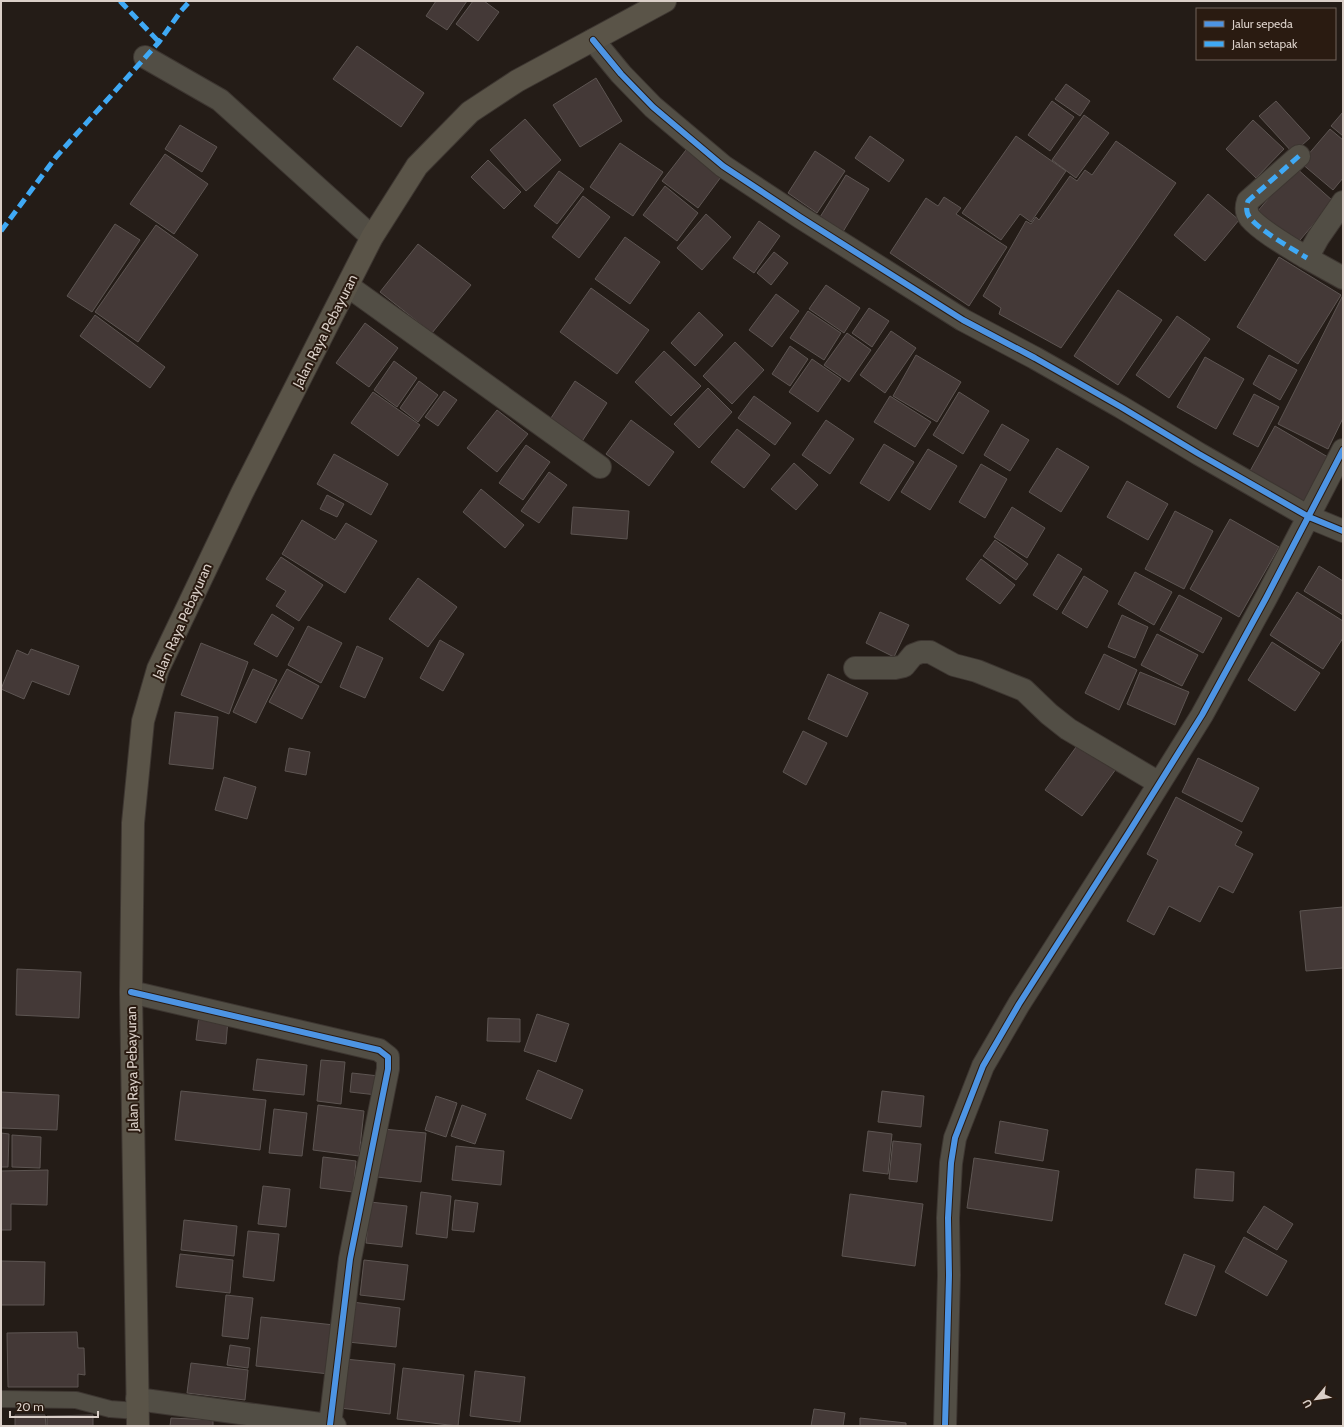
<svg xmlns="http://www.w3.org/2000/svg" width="1344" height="1427" viewBox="0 0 1344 1427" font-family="Cabin,sans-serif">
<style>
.building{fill:#443937;stroke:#5d5552}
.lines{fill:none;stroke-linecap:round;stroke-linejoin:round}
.lane-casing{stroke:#3d3631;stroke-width:18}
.street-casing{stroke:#3d3631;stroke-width:24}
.secondary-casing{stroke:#3d3631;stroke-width:24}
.lane{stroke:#524e45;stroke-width:16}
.street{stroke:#524e45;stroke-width:22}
.secondary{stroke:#5a5448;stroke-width:22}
.quiet{stroke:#3fa9f5;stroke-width:5;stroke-dasharray:10 5;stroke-linecap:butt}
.cycleway-casing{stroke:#2a1b11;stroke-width:8}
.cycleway{stroke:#4d94e3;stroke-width:6}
.labels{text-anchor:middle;stroke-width:4;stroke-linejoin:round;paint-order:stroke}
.street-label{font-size:14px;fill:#dacfc8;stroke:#2a1b11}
</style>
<rect width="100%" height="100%" fill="#241c17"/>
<!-- building -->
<path class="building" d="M 436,1 L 467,1 L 447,30 L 426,16 Z
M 473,1 L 484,1 L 499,12 L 478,41 L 456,24 Z
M 357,46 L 424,93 L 401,127 L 333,79 Z
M 596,78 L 622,121 L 580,147 L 553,105 Z
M 1066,84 L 1090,101 L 1080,116 L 1055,99 Z
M 1052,101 L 1074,117 L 1050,151 L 1028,135 Z
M 1276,101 L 1310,138 L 1293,153 L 1259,116 Z
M 1343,112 L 1343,136 L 1331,126 Z
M 1084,115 L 1109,133 L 1076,178 L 1052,160 Z
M 525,119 L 561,160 L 526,191 L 490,150 Z
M 1253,120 L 1284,149 L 1256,178 L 1226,149 Z
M 180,125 L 217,147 L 202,172 L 165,149 Z
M 1330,129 L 1343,140 L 1343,178 L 1333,190 L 1301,163 Z
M 870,136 L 904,160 L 889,182 L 855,158 Z
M 1016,136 L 1066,171 L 1031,222 L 1020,214 L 1001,240 L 962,213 Z
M 1116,141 L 1176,183 L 1061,348 L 999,314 L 1001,308 L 983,296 L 1026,221 L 1031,224 L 1036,217 L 1039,220 L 1070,176 L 1077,181 L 1085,170 L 1092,175 Z
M 620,143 L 663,172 L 633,216 L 590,187 Z
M 686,150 L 721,177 L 698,208 L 662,181 Z
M 815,151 L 845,171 L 817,213 L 788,193 Z
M 165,154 L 208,184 L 174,234 L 130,204 Z
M 488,160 L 521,192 L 504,209 L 471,177 Z
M 1295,167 L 1333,201 L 1295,246 L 1257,212 Z
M 559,171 L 584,189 L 557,224 L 534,206 Z
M 846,175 L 869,189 L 841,235 L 817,222 Z
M 665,186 L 698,213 L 677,241 L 643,215 Z
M 1208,194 L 1239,220 L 1205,261 L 1174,235 Z
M 583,196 L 610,217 L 579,258 L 552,237 Z
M 944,197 L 961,208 L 956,214 L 1007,247 L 969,306 L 890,253 L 926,198 L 938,206 Z
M 706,214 L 731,237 L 702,270 L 677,248 Z
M 759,221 L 780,236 L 754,273 L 733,258 Z
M 115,224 L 140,240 L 92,312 L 67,296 Z
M 156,225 L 198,255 L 138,342 L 95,312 Z
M 625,237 L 660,262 L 630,304 L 595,279 Z
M 418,244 L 471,285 L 432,333 L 380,292 Z
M 774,252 L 788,263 L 771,285 L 757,273 Z
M 1279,257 L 1341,295 L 1298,364 L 1237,327 Z
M 826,285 L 860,308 L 844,333 L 809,309 Z
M 591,288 L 649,330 L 617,374 L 560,332 Z
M 1118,290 L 1162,320 L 1118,385 L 1074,356 Z
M 776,294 L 799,311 L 772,347 L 749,330 Z
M 1343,295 L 1343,418 L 1328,449 L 1278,424 Z
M 869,308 L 889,321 L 872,347 L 852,333 Z
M 808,311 L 841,333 L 824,360 L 790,338 Z
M 699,312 L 723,335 L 695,366 L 671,343 Z
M 95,315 L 165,367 L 150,388 L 80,336 Z
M 1177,316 L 1210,339 L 1169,398 L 1136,375 Z
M 365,323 L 398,348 L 369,387 L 336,363 Z
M 891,331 L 916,348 L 885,393 L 860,375 Z
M 847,333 L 871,350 L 849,382 L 824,365 Z
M 735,342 L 764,370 L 732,404 L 703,376 Z
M 790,346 L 808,359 L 790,386 L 772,374 Z
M 664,351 L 701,386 L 671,416 L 635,382 Z
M 916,355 L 961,382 L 937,422 L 893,396 Z
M 1269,355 L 1297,370 L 1280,400 L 1253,384 Z
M 1205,357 L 1244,379 L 1216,429 L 1177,407 Z
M 812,359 L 841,379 L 818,412 L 789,392 Z
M 394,361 L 417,378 L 397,407 L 374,390 Z
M 419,381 L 438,395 L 418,422 L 400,408 Z
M 575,381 L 607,403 L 581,443 L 549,421 Z
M 708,388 L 732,412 L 699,448 L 674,424 Z
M 444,391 L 457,400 L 438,426 L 425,417 Z
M 373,392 L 420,425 L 398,456 L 351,423 Z
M 959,392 L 989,411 L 963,454 L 933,435 Z
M 1254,394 L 1279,407 L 1258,447 L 1233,434 Z
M 754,396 L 791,423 L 775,445 L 738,418 Z
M 890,396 L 931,422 L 915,447 L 874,422 Z
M 497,410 L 528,434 L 497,472 L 467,448 Z
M 631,420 L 674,452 L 649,486 L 606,454 Z
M 826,420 L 854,439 L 830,474 L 802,455 Z
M 1002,424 L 1029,440 L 1010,471 L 984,455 Z
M 1275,426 L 1333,460 L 1307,505 L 1250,471 Z
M 737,429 L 770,455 L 744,488 L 711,462 Z
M 884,444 L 914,462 L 889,501 L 860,483 Z
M 526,445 L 550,462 L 523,500 L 499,483 Z
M 1057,448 L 1089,467 L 1061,512 L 1029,492 Z
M 928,449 L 957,466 L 930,510 L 901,492 Z
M 334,454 L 388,484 L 371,515 L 317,484 Z
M 794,463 L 818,485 L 796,510 L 771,489 Z
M 981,464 L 1007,479 L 985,518 L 959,502 Z
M 549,472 L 567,485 L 539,523 L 521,511 Z
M 1127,481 L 1168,504 L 1148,540 L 1107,517 Z
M 481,489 L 524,525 L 505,548 L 463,512 Z
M 327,495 L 344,504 L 337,517 L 320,509 Z
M 573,507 L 629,511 L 627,539 L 571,534 Z
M 1012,507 L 1045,528 L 1027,558 L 994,537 Z
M 1175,511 L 1213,531 L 1184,589 L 1145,569 Z
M 1230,519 L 1279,547 L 1239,617 L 1190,589 Z
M 302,520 L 335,540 L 346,523 L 377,541 L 345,593 L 282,554 Z
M 995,540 L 1028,564 L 1016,580 L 983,556 Z
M 1058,554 L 1082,569 L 1057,610 L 1033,595 Z
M 281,557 L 323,585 L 299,621 L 276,606 L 286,591 L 266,579 Z
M 981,559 L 1015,585 L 1000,604 L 966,579 Z
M 1319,566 L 1343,581 L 1343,615 L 1304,591 Z
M 1135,572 L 1172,592 L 1154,625 L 1118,604 Z
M 1084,576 L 1108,591 L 1087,628 L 1062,613 Z
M 418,578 L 457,607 L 428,647 L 389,619 Z
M 1297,592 L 1343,621 L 1343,638 L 1323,669 L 1270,635 Z
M 1179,595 L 1222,618 L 1203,653 L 1160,630 Z
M 880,612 L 909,625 L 894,657 L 866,643 Z
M 272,614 L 294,628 L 277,657 L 254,644 Z
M 1122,615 L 1148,627 L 1135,658 L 1108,647 Z
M 308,626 L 342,643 L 321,683 L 288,665 Z
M 1157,634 L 1198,655 L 1182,686 L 1141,665 Z
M 440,640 L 464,654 L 443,691 L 420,678 Z
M 1272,642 L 1320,673 L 1295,711 L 1248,680 Z
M 201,643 L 248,662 L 229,714 L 181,695 Z
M 357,646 L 383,658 L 365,698 L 340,687 Z
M 31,649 L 79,666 L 69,695 L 32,681 L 24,699 L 1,689 L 17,650 L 28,655 Z
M 1104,654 L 1137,670 L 1119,710 L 1085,693 Z
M 253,669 L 277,680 L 256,723 L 233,712 Z
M 287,669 L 319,686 L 302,719 L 269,702 Z
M 1140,672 L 1189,692 L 1175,725 L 1127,704 Z
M 828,674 L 868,693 L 847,737 L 808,719 Z
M 175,712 L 218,717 L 213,769 L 169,764 Z
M 803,731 L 827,743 L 806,785 L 783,772 Z
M 1079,743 L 1116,769 L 1082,816 L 1045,790 Z
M 289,748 L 310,752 L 306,775 L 285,771 Z
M 1198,758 L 1259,788 L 1242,822 L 1182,792 Z
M 224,777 L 256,787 L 247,819 L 215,810 Z
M 1176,797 L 1242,832 L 1235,845 L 1253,854 L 1233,893 L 1219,886 L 1200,922 L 1169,906 L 1154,935 L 1127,921 L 1158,860 L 1147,854 Z
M 1343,907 L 1343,968 L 1306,971 L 1300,911 Z
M 17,969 L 81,972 L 79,1018 L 16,1015 Z
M 537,1014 L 569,1024 L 556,1062 L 524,1051 Z
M 199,1016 L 228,1019 L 226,1044 L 196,1040 Z
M 488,1018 L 520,1019 L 520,1042 L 487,1041 Z
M 257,1059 L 307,1065 L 304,1095 L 253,1090 Z
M 321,1060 L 345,1062 L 341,1104 L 317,1101 Z
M 538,1070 L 583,1090 L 571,1119 L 526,1099 Z
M 352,1073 L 379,1076 L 377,1095 L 350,1092 Z
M 181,1091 L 266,1100 L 260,1150 L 175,1140 Z
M 882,1091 L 924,1096 L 921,1127 L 878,1122 Z
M 1,1092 L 59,1095 L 57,1130 L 1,1128 Z
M 436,1096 L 457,1103 L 446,1137 L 425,1130 Z
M 318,1105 L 364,1111 L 359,1156 L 313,1150 Z
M 462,1105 L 486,1114 L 475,1144 L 451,1136 Z
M 274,1109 L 307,1113 L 302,1156 L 269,1153 Z
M 1000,1121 L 1048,1130 L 1043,1161 L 995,1153 Z
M 383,1129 L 426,1133 L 421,1182 L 377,1177 Z
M 868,1131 L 892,1134 L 888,1174 L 863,1171 Z
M 1,1133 L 9,1134 L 8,1167 L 1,1167 Z
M 12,1135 L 41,1137 L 40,1168 L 12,1167 Z
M 893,1141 L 921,1144 L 917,1182 L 889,1179 Z
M 456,1146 L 504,1151 L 501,1185 L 452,1180 Z
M 323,1157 L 356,1161 L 353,1192 L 320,1188 Z
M 974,1158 L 1059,1171 L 1052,1221 L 967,1208 Z
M 1196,1169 L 1234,1172 L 1233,1201 L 1194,1198 Z
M 48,1170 L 47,1205 L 11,1204 L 11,1230 L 1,1230 L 1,1171 Z
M 263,1186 L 290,1189 L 286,1227 L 258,1224 Z
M 421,1192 L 451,1196 L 447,1238 L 416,1234 Z
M 850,1194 L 923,1204 L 915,1266 L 842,1256 Z
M 455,1200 L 478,1203 L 474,1232 L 452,1230 Z
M 370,1202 L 407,1206 L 402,1247 L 366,1243 Z
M 1264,1206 L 1293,1224 L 1277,1250 L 1247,1232 Z
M 184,1220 L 237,1226 L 234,1256 L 181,1250 Z
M 248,1231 L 279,1234 L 274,1281 L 243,1277 Z
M 1244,1237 L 1287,1261 L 1267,1296 L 1225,1272 Z
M 180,1254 L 233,1260 L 230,1293 L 176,1287 Z
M 1184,1254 L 1215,1266 L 1196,1316 L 1165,1304 Z
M 364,1260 L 408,1265 L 404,1300 L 360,1295 Z
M 1,1261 L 45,1262 L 44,1305 L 1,1305 Z
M 226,1295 L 253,1298 L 248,1339 L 222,1336 Z
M 352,1302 L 400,1308 L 396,1347 L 348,1342 Z
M 261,1317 L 334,1325 L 329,1374 L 256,1366 Z
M 77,1332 L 78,1348 L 84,1348 L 85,1375 L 78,1374 L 78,1387 L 8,1387 L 7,1333 Z
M 230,1345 L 250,1348 L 248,1368 L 227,1365 Z
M 345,1359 L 395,1364 L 390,1414 L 340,1408 Z
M 191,1363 L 248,1370 L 245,1400 L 187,1393 Z
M 403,1368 L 464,1375 L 458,1426 L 397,1419 Z
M 475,1371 L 525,1377 L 520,1422 L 470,1416 Z
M 814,1409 L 845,1413 L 843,1426 L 811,1426 Z
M 15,1415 L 45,1415 L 46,1426 L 15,1426 Z
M 93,1415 L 93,1426 L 47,1426 L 47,1416 Z
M 171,1418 L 213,1420 L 213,1426 L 170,1426 Z
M 860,1418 L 906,1423 L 906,1426 L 860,1426 Z"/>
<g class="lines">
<defs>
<path id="lane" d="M 1,1399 L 76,1400 L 110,1409 L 137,1411"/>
<path id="street" d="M 593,40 L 621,74 L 653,107 L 723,166 L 800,217 L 963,320 L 1035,358 L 1121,407 L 1199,454 L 1309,517 L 1343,531
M 145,57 L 220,100 L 372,237
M 1299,156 L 1248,201 C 1246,207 1246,213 1250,218 C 1262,232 1291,248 1307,258
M 1343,202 L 1318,238 L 1307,258 L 1343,278
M 348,286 L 600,467
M 855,668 L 895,668 L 904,666 L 913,655 L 921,652 L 930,652 L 954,665 L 977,671 L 1024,690 L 1049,714 L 1068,729 L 1159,783
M 131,992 L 379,1050 L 388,1057 L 388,1069 L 350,1259 L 330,1425
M 137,1399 L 335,1426
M 945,1426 L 949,1275 L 948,1218 L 951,1163 L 955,1138 L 983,1066 L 1019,1004 L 1129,832 L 1202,715 L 1266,598 L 1343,450"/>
<path id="secondary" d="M 138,1426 L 131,992 L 133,823 L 143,721 L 158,669 L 242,493 L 372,237 L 417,166 L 470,112 L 517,81 L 665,1"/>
</defs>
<!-- lane casing -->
<use href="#lane" class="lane-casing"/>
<!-- street casing -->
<use href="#street" class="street-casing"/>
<!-- secondary casing -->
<use href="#secondary" class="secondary-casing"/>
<!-- lane -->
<use href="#lane" class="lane"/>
<!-- street -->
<use href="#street" class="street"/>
<!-- secondary -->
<use href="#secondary" class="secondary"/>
<!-- quiet -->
<path class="quiet" d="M 120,1 L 159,42
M 1299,156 L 1248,201 C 1246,207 1246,213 1250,218 C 1262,232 1291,248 1307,258
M 1,231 L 56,157 L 159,42 L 181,11 L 190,1"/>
<defs>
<path id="cycleway" d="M 593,40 L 621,74 L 653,107 L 723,166 L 800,217 L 963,320 L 1035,358 L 1121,407 L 1199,454 L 1309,517 L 1343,531
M 131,992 L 379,1050 L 388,1057 L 388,1069 L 350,1259 L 330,1425
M 945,1426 L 949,1275 L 948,1218 L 951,1163 L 955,1138 L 983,1066 L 1019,1004 L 1129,832 L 1202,715 L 1266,598 L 1343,450"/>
</defs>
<!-- cycleway casing -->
<use href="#cycleway" class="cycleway-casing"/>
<!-- cycleway -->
<use href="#cycleway" class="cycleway"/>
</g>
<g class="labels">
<!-- street labels -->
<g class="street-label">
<text transform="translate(325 331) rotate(-63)" y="5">Jalan Raya Pebayuran</text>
<text transform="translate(182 621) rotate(-66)" y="5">Jalan Raya Pebayuran</text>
<text transform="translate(132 1069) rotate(-91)" y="5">Jalan Raya Pebayuran</text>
</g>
</g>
<!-- border -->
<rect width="1344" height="1427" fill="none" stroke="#dacfc8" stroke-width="4"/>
<!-- legend -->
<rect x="1196" y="8" width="140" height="52" fill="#2a1b11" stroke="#70635a"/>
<rect x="1204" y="21" width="20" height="6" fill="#4d94e3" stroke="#70635a"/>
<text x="1232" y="28" font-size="12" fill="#dacfc8">Jalur sepeda</text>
<rect x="1204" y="41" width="20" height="6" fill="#3fa9f5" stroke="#70635a"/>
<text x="1232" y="48" font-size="12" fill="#dacfc8">Jalan setapak</text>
<!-- north arrow -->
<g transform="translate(1316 1399) rotate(241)" stroke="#2a1b11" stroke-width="3" paint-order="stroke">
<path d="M0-3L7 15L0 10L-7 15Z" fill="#dacfc8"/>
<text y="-6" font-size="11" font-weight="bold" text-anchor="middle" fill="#dacfc8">U</text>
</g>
<!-- scale -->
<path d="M10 1411v6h88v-6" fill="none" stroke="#dacfc8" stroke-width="2"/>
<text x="16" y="1411" font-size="12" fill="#dacfc8" stroke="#2a1b11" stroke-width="3" paint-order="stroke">20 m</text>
</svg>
